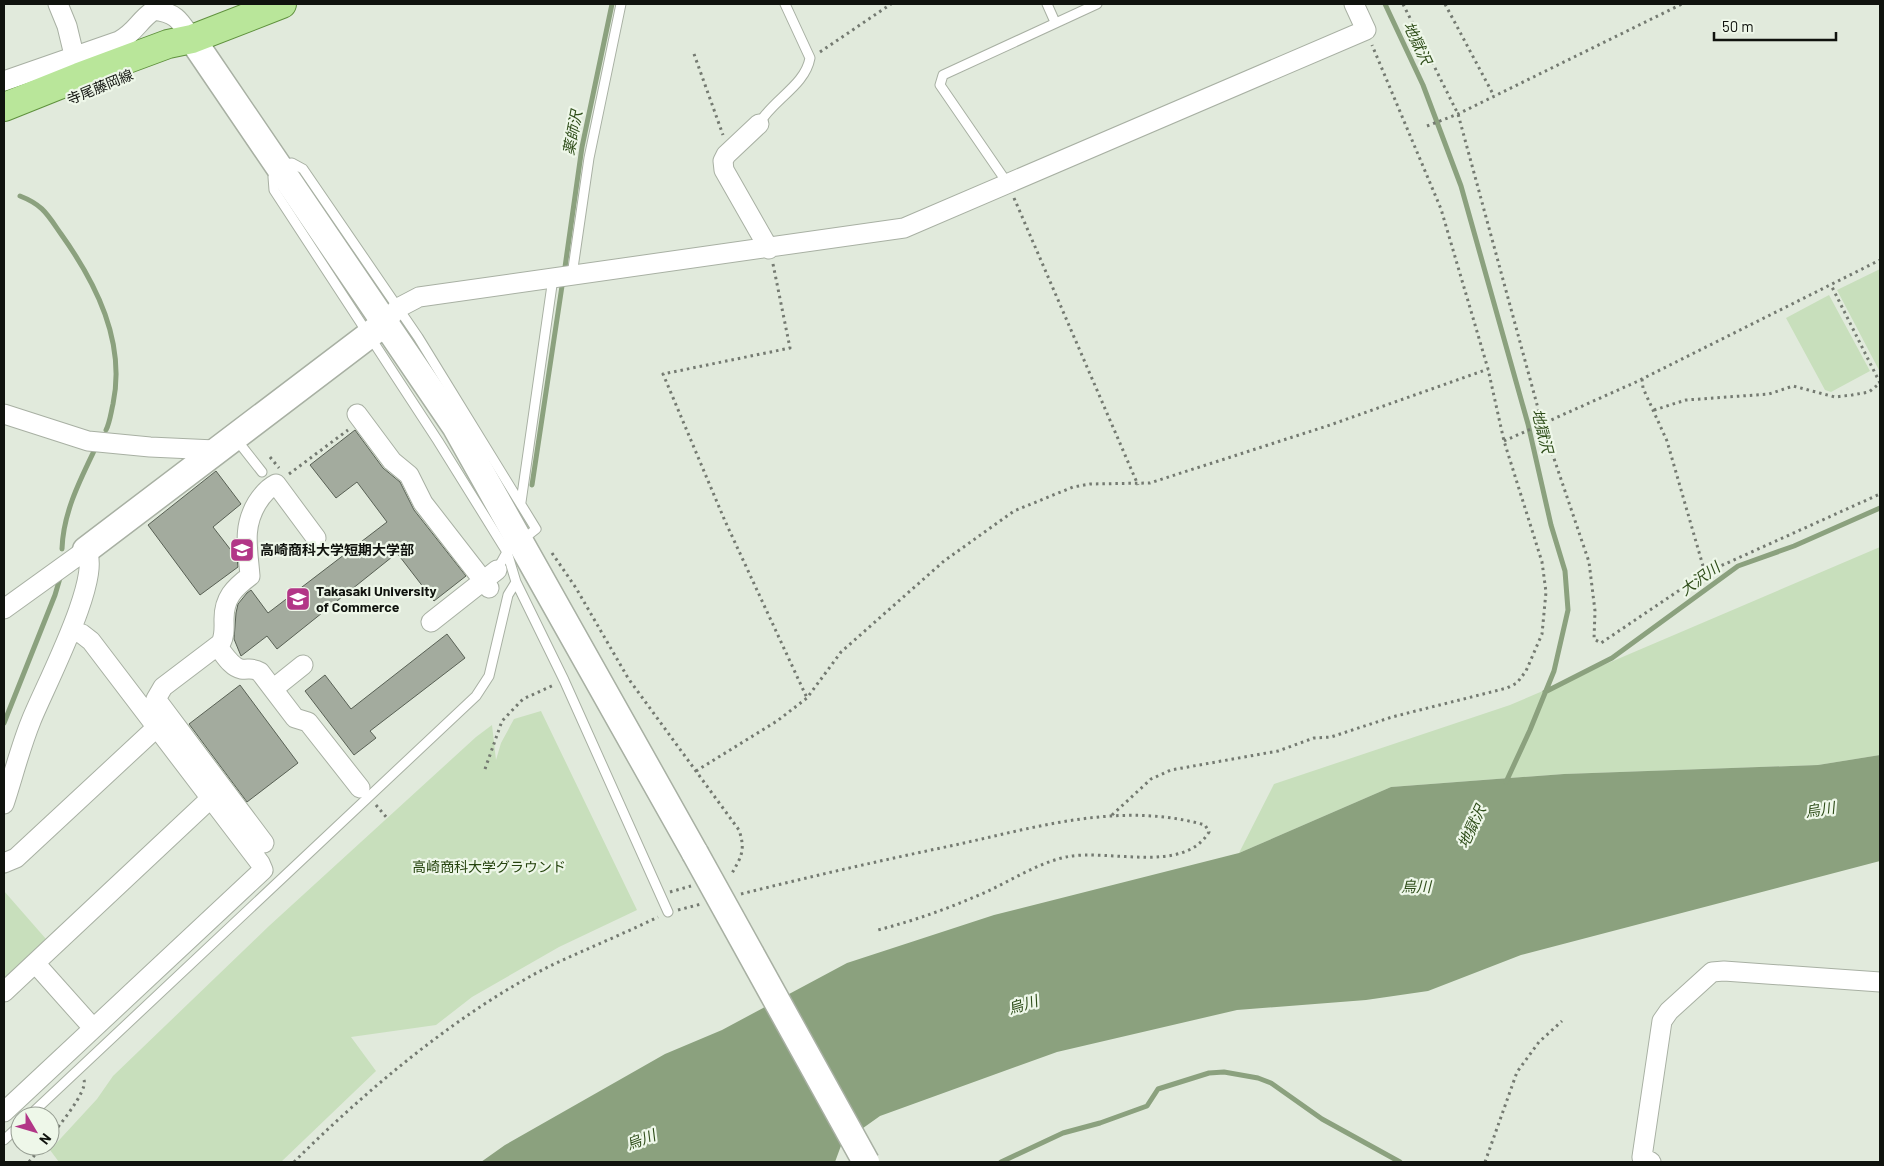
<svg xmlns="http://www.w3.org/2000/svg" width="1884" height="1166" viewBox="0 0 1884 1166" font-family="Barlow,'Noto Sans JP',sans-serif">
<style>
.green{fill:#c8dfbc}
.water{fill:#8ba17e}
.lines{fill:none;stroke-linecap:round;stroke-linejoin:round}
.stream{stroke:#8ba17e;stroke-width:5}
.building{fill:#a3ab9e;stroke:#596155}
.lane-casing{stroke:#a8b0a3;stroke-width:11}
.street-casing{stroke:#a8b0a3;stroke-width:21}
.secondary-casing{stroke:#a8b0a3;stroke-width:29}
.primary-casing{stroke:#5f913d;stroke-width:30}
.path{stroke:#747a71;stroke-width:3;stroke-dasharray:2.5 4;stroke-linecap:butt}
.lane{stroke:#fff;stroke-width:9}
.street{stroke:#fff;stroke-width:19}
.secondary{stroke:#fff;stroke-width:26}
.primary{stroke:#b9e69a;stroke-width:28}
.secondary-bridge-casing{stroke:#a8b0a3;stroke-width:29;stroke-linecap:butt}
.secondary-bridge{stroke:#fff;stroke-width:26}
.labels{text-anchor:middle;stroke-width:4.5;stroke-linejoin:round;paint-order:stroke}
.street-label{font-size:14px;fill:#10130e;stroke:#eef7e9}
.poi-label{font-size:14px;font-weight:bold;fill:#10130e;stroke:#eef7e9;text-anchor:start}
.park-label{font-size:14px;fill:#26440f;stroke:#eef7e9}
.water-label{font-size:15px;font-style:italic;fill:#2e4d19;stroke:#eef7e9}
</style>
<rect width="100%" height="100%" fill="#e1eadc"/>
<!-- green -->
<path class="green" d="M 1880,269 L 1880,372 L 1837,290 Z
M 1829,295 L 1870,371 L 1831,392 L 1825,390 L 1786,318 Z
M 1880,547 L 1880,755 L 1818,765 L 1564,774 L 1391,787 L 1239,853 L 1274,784 L 1510,705 Z
M 541,711 L 637,910 L 559,947 L 472,997 L 436,1025 L 351,1037 L 376,1071 L 281,1162 L 59,1162 L 50,1150 L 97,1099 L 113,1076 L 269,926 L 476,737 L 492,725 L 496,760 L 501,743 L 514,719 Z
M 4,891 L 46,939 L 4,979 Z"/>
<!-- water -->
<path class="water" d="M 1880,755 L 1880,861 L 1521,955 L 1428,991 L 1366,1000 L 1237,1010 L 1057,1052 L 880,1116 L 842,1143 L 835,1162 L 481,1162 L 505,1145 L 665,1054 L 722,1030 L 847,963 L 994,915 L 1239,853 L 1391,787 L 1564,774 L 1818,765 Z"/>
<g class="lines">
<!-- stream -->
<path class="stream" d="M 1385,4 L 1423,85 L 1461,186 L 1528,424 L 1551,525 L 1565,571 L 1568,610 L 1554,671 L 1530,730 L 1506,782
M 20,196 C 43,205 47,214 61,234 C 96,283 126,342 113,404 C 111,412 110,422 106,430
M 565,267 L 582,147 L 612,4
M 532,485 L 562,286
M 62,549 C 63,514 79,482 94,451
M 1545,692 L 1612,658 L 1738,566 L 1794,546 L 1880,508
M 4,723 L 55,595 L 60,578
M 1001,1162 L 1063,1133 L 1100,1123 L 1147,1106 L 1158,1089 L 1209,1073 L 1224,1072 L 1258,1078 L 1271,1083 L 1322,1119 L 1400,1162"/>
</g>
<!-- building -->
<path class="building" d="M 355,430 L 383,468 L 400,482 L 414,510 L 466,576 L 434,601 L 397,553 L 277,649 L 267,636 L 241,656 L 234,639 L 236,613 L 238,604 L 247,593 L 251,590 L 268,613 L 387,522 L 357,482 L 336,498 L 310,465 Z
M 216,471 L 241,504 L 213,527 L 237,558 L 238,567 L 200,595 L 148,525 Z
M 447,634 L 465,658 L 370,731 L 376,738 L 354,755 L 305,691 L 325,675 L 351,709 Z
M 240,685 L 298,763 L 247,802 L 189,724 Z"/>
<g class="lines">
<defs>
<path id="lane" d="M 1047,4 L 1055,22
M 759,124 C 772,100 805,86 810,58 L 785,4
M 1008,184 L 940,85 L 943,75 L 1097,4
M 572,275 L 589,158 L 621,4
M 236,439 L 262,472
M 521,502 L 553,278
M 497,570 L 507,552 L 536,529 L 418,337 L 303,169 L 292,163 L 279,165 L 273,177 L 274,190 L 438,441 L 507,552 L 516,582 L 564,680 L 668,912
M 29,1116 L 476,696 L 489,676 L 508,595 L 516,582
M 4,1140 L 20,1125"/>
<path id="street" d="M 58,4 L 67,26 L 74,55
M 4,81 L 119,41 C 137,31 138,21 154,10 C 177,13 180,21 192,39
M 759,124 L 726,155 L 723,161 L 724,170 L 769,249
M 385,323 L 398,308 L 419,297 L 904,228 L 1366,30 L 1354,4
M 4,414 L 88,441 L 150,447 L 215,450
M 357,414 L 392,461 L 409,475 L 423,503 L 489,588
M 4,609 L 86,550 C 104,575 43,690 31,721 C 20,748 13,777 4,804
M 431,622 L 497,570
M 218,647 C 224,654 231,667 241,669 C 249,670 252,667 260,672 L 295,718 L 308,722 L 360,788
M 273,689 L 303,665
M 264,843 L 156,699 L 163,687 L 221,643 C 225,635 224,628 224,619 C 224,598 234,588 250,576 C 248,549 242,528 257,503 C 262,495 268,488 276,484 L 316,538
M 4,863 L 16,858 L 156,728
M 35,963 L 93,1028
M 4,992 L 211,798
M 4,1112 L 263,870 L 260,863 L 91,641 L 82,634 L 71,630
M 1651,1162 L 1642,1157 L 1662,1021 L 1669,1011 L 1712,972 L 1724,971 L 1880,982"/>
<path id="secondary" d="M 192,39 L 455,426 L 695,853
M 86,550 L 385,323"/>
<path id="primary" d="M 4,107 L 79,77 L 168,44 L 192,39 L 282,4"/>
</defs>
<!-- lane casing -->
<use href="#lane" class="lane-casing"/>
<!-- street casing -->
<use href="#street" class="street-casing"/>
<!-- secondary casing -->
<use href="#secondary" class="secondary-casing"/>
<!-- primary casing -->
<use href="#primary" class="primary-casing"/>
<!-- path -->
<path class="path" d="M 1403,4 L 1458,114 L 1542,423 L 1589,562 L 1595,611 L 1594,639 L 1601,643 L 1705,573 L 1880,494
M 1445,4 L 1494,96
M 820,52 L 891,4
M 694,54 L 723,135
M 1427,126 L 1458,114 L 1682,4
M 1014,198 L 1138,485
M 773,264 L 790,348 L 663,374 L 725,521 L 807,698
M 1642,379 L 1643,388 L 1667,441 L 1705,573
M 1654,410 L 1686,400 L 1769,394 L 1793,386 L 1835,397 L 1852,395 L 1869,392 L 1880,383 L 1831,285
M 1504,441 L 1636,382 L 1880,260
M 270,457 L 279,468
M 289,474 L 348,430
M 552,553 L 576,588 L 628,678 L 739,830 C 746,851 741,857 731,875
M 485,769 L 502,721 L 523,699 L 554,685
M 696,771 L 777,721 L 807,698 L 841,652 L 944,561 L 1014,511 L 1073,487 L 1090,484 L 1150,483 L 1330,425 L 1488,369
M 376,805 L 387,818
M 1112,815 L 1151,779 L 1171,770 L 1278,751 L 1314,738 L 1331,737 L 1392,717 L 1507,688 L 1517,683 L 1526,671 L 1542,634 L 1546,592 L 1542,562 L 1504,441 L 1488,369 L 1441,209 L 1372,45
M 670,892 L 691,886
M 741,894 C 812,876 883,860 955,845 C 1037,827 1121,801 1205,825 L 1209,832 C 1183,875 1109,848 1066,857 C 1038,863 1012,880 986,892 C 950,908 916,920 878,930
M 678,910 L 701,904
M 50,1137 C 58,1127 88,1091 84,1080
M 29,1162 L 42,1146
M 294,1162 C 365,1091 460,1011 550,966 C 586,949 623,934 658,917
M 1485,1162 L 1517,1072 L 1539,1042 L 1562,1021"/>
<!-- lane -->
<use href="#lane" class="lane"/>
<!-- street -->
<use href="#street" class="street"/>
<!-- secondary -->
<use href="#secondary" class="secondary"/>
<!-- primary -->
<use href="#primary" class="primary"/>
<defs>
<path id="secondary-bridge" d="M 695,853 L 866,1162"/>
</defs>
<!-- secondary-bridge casing -->
<use href="#secondary-bridge" class="secondary-bridge-casing"/>
<!-- secondary-bridge -->
<use href="#secondary-bridge" class="secondary-bridge"/>
</g>
<!-- icons -->
<defs>
<symbol id="university-square" viewBox="-11 -11 22 22"><rect x="-9" y="-9" width="18" height="18" rx="4" fill="#b23687" stroke="#eef7e9"/><path d="M0-5L7-2L0 1L-7-2ZM-4 1L0 2.5L4 1V4Q0 6-4 4Z" fill="#fff"/></symbol>
</defs>
<g fill-rule="evenodd">
<use href="#university-square" x="228" y="536" width="28" height="28"/>
<use href="#university-square" x="284" y="585" width="28" height="28"/>
</g>
<g class="labels">
<!-- street labels -->
<g class="street-label">
<text transform="translate(100 87) rotate(-22)" y="5">寺尾藤岡線</text>
</g>
<!-- poi labels -->
<g class="poi-label">
<text x="260" y="555">高崎商科大学短期大学部</text>
<text x="316" y="596">Takasaki University<tspan x="316" dy="16">of Commerce</tspan></text>
</g>
<!-- park labels -->
<g class="park-label">
<text x="489" y="872">高崎商科大学グラウンド</text>
</g>
<!-- water labels -->
<g class="water-label">
<text transform="translate(1417 43) rotate(65)" y="5">地獄沢</text>
<text transform="translate(573 133) rotate(-79)" y="5">薬師沢</text>
<text transform="translate(1542 431) rotate(76)" y="5">地獄沢</text>
<text transform="translate(1700 579) rotate(-36)" y="5">大沢川</text>
<text transform="translate(1820 810) rotate(-9)" y="5">烏川</text>
<text transform="translate(1472 827) rotate(-65)" y="5">地獄沢</text>
<text x="1416" y="892">烏川</text>
<text transform="translate(1023 1005) rotate(-17)" y="5">烏川</text>
<text transform="translate(641 1140) rotate(-21)" y="5">烏川</text>
</g>
</g>
<!-- border -->
<rect width="1884" height="1166" fill="none" stroke="#10130e" stroke-width="10"/>
<!-- north arrow -->
<g transform="translate(35 1131) rotate(128)"><circle r="24" fill="#eef7e9" stroke="#959c91"/>
<path d="M0-4L9 19L0 12L-9 19Z" fill="#b23687"/>
<text y="-8" font-size="14" font-weight="bold" text-anchor="middle" fill="#10130e">N</text>
</g>
<!-- scale -->
<path d="M1714 32v8h122v-8" fill="none" stroke="#10130e" stroke-width="2.5"/>
<text x="1722" y="32" font-size="15" fill="#10130e" stroke="#eef7e9" stroke-width="4" paint-order="stroke">50 m</text>
</svg>
